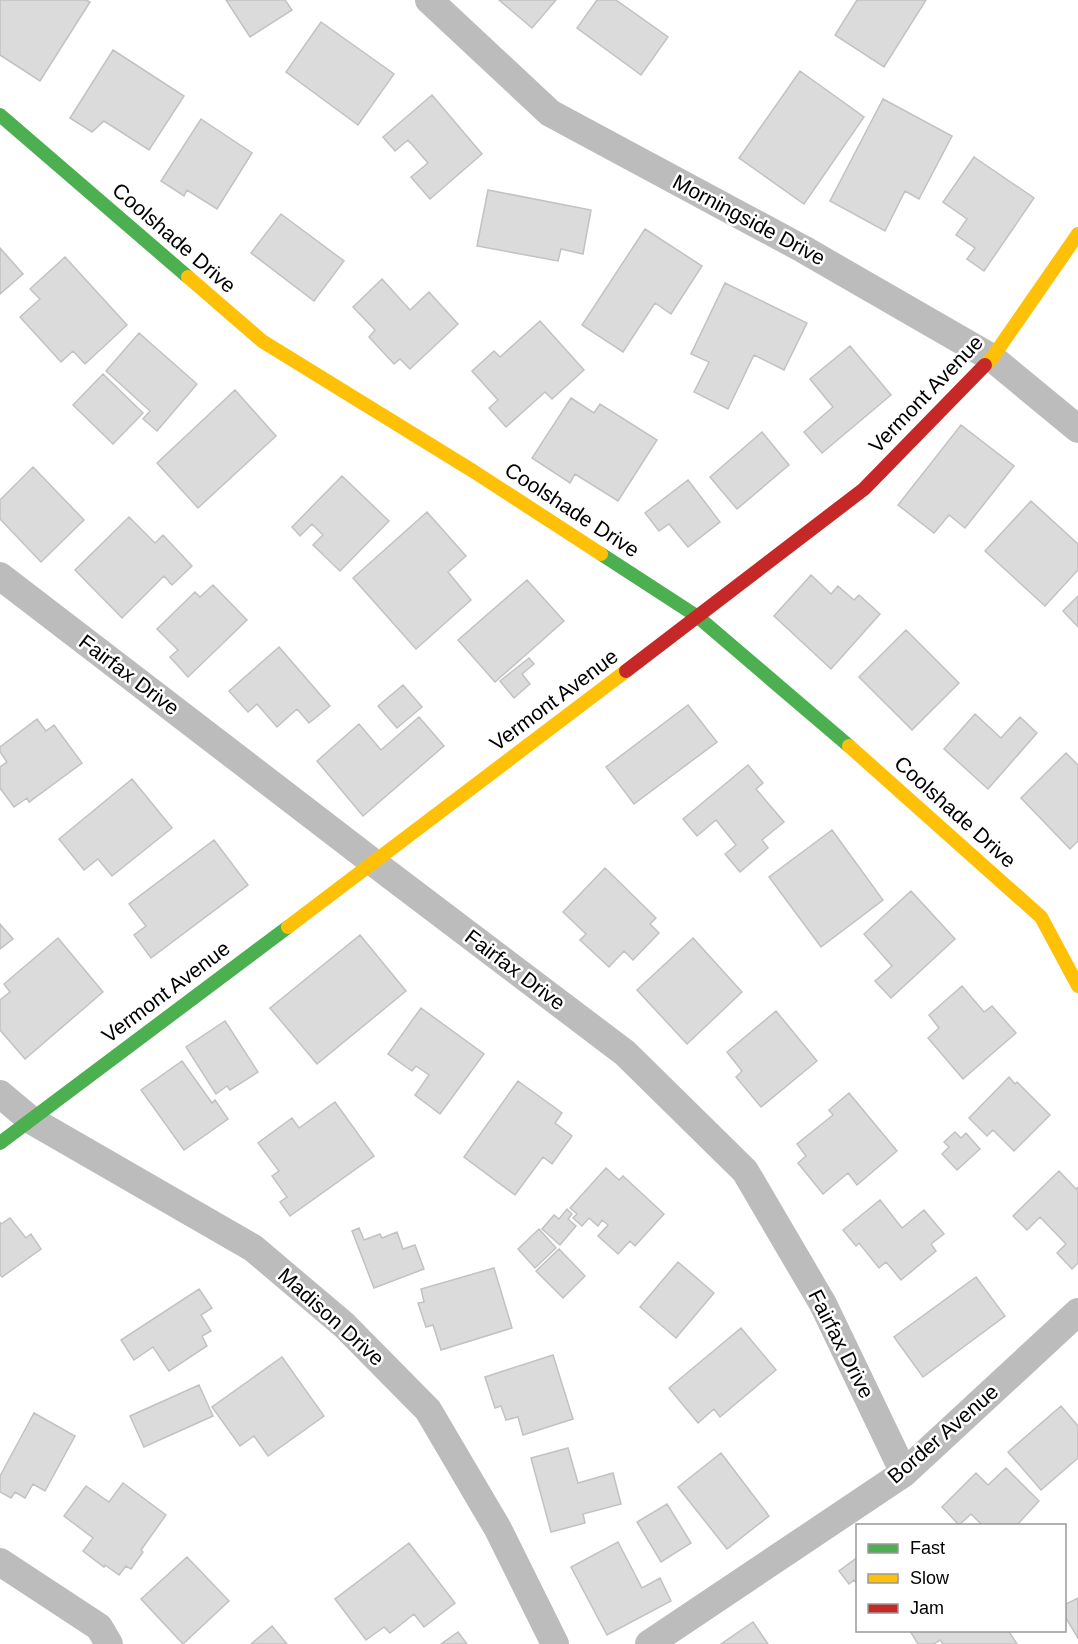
<svg xmlns="http://www.w3.org/2000/svg" width="1078" height="1644" viewBox="0 0 1078 1644" font-family="Arial,sans-serif">
<style>
.building{fill:#dbdbdb;stroke:#c2c2c2;stroke-width:1.5}
.lines{fill:none;stroke-linecap:round;stroke-linejoin:round}
.street{stroke:#bcbcbc;stroke-width:28}
.fast{stroke:#4caf50;stroke-width:14}
.slow{stroke:#ffc107;stroke-width:14}
.jam{stroke:#c62828;stroke-width:14}
.labels{text-anchor:middle;stroke-width:5;stroke-linejoin:round;paint-order:stroke}
.street-label{font-size:21px;fill:#000;stroke:#fff}
</style>
<rect width="100%" height="100%" fill="#fff"/>
<!-- building -->
<path class="building" d="M 0,0 L 86,0 L 90,2 L 40,81 L 0,55 Z
M 226,0 L 285,0 L 292,10 L 250,37 Z
M 499,0 L 556,0 L 532,28 Z
M 597,0 L 616,0 L 668,37 L 641,75 L 577,28 Z
M 857,0 L 926,0 L 884,67 L 835,35 Z
M 321,22 L 394,74 L 358,125 L 286,72 Z
M 113,50 L 184,96 L 149,150 L 104,121 L 92,132 L 70,118 Z
M 800,71 L 864,117 L 804,204 L 739,158 Z
M 432,95 L 482,154 L 430,199 L 411,177 L 428,163 L 408,140 L 395,151 L 383,137 Z
M 883,99 L 952,136 L 919,199 L 905,191 L 885,231 L 830,201 Z
M 201,119 L 252,153 L 217,209 L 187,190 L 184,196 L 161,181 Z
M 974,157 L 1034,198 L 984,271 L 967,259 L 975,248 L 956,235 L 967,219 L 943,202 Z
M 488,190 L 591,210 L 583,254 L 561,249 L 558,261 L 477,246 Z
M 281,214 L 344,261 L 314,301 L 251,253 Z
M 645,229 L 702,266 L 671,314 L 655,303 L 623,352 L 582,325 Z
M 0,248 L 23,274 L 0,294 Z
M 65,257 L 127,325 L 85,364 L 73,351 L 61,362 L 20,317 L 40,299 L 30,289 Z
M 382,279 L 410,310 L 429,292 L 458,324 L 410,369 L 400,359 L 394,364 L 369,337 L 375,330 L 353,307 Z
M 725,283 L 807,323 L 784,370 L 754,355 L 728,409 L 694,392 L 709,362 L 691,354 Z
M 540,321 L 584,370 L 552,399 L 545,392 L 506,427 L 489,408 L 498,400 L 472,371 L 494,351 L 500,357 Z
M 139,333 L 197,384 L 157,431 L 143,419 L 150,411 L 106,371 Z
M 850,346 L 891,395 L 822,453 L 804,432 L 833,407 L 810,379 Z
M 103,374 L 143,413 L 113,444 L 73,405 Z
M 235,390 L 276,436 L 198,508 L 157,463 Z
M 571,398 L 594,413 L 600,404 L 657,440 L 618,501 L 575,474 L 570,483 L 532,458 Z
M 961,425 L 1014,466 L 965,528 L 949,515 L 934,533 L 898,505 Z
M 762,432 L 789,465 L 737,509 L 710,477 Z
M 33,467 L 84,520 L 41,562 L 0,519 L 0,500 Z
M 342,476 L 389,521 L 340,571 L 313,545 L 323,535 L 312,524 L 300,536 L 292,527 Z
M 688,480 L 720,522 L 688,547 L 669,524 L 659,531 L 645,513 Z
M 1031,501 L 1078,544 L 1078,570 L 1045,606 L 985,551 Z
M 427,512 L 466,556 L 448,572 L 471,600 L 416,649 L 353,578 Z
M 129,517 L 155,543 L 163,535 L 192,566 L 172,585 L 164,576 L 122,618 L 75,570 Z
M 811,575 L 831,594 L 838,586 L 854,600 L 859,595 L 880,614 L 831,669 L 774,616 Z
M 527,580 L 564,621 L 495,682 L 458,640 Z
M 213,585 L 247,620 L 188,677 L 170,657 L 178,650 L 157,629 L 195,592 L 200,597 Z
M 1078,596 L 1078,627 L 1063,611 Z
M 906,630 L 959,683 L 912,730 L 859,677 Z
M 279,647 L 330,706 L 309,723 L 297,709 L 277,727 L 257,704 L 248,712 L 229,691 Z
M 529,658 L 534,664 L 522,674 L 530,684 L 514,698 L 500,681 Z
M 403,685 L 422,707 L 397,728 L 378,706 Z
M 688,705 L 717,742 L 634,804 L 606,767 Z
M 975,714 L 1001,738 L 1020,717 L 1037,733 L 988,789 L 944,749 Z
M 419,717 L 444,746 L 363,816 L 317,761 L 359,724 L 381,750 Z
M 37,719 L 46,731 L 54,725 L 82,763 L 29,802 L 27,798 L 14,807 L 0,788 L 0,767 L 7,762 L 0,752 L 0,747 Z
M 1066,753 L 1078,765 L 1078,841 L 1070,849 L 1021,798 Z
M 748,765 L 763,783 L 756,789 L 784,822 L 762,840 L 768,848 L 740,872 L 725,854 L 736,845 L 716,820 L 697,836 L 683,819 Z
M 132,779 L 172,828 L 112,876 L 98,859 L 84,870 L 59,839 Z
M 832,830 L 883,900 L 821,947 L 769,877 Z
M 214,840 L 248,885 L 151,958 L 134,935 L 146,926 L 129,904 Z
M 605,868 L 656,918 L 650,924 L 659,933 L 633,960 L 624,951 L 609,967 L 580,940 L 586,934 L 563,912 Z
M 911,891 L 955,939 L 891,998 L 875,981 L 892,966 L 864,934 Z
M 0,924 L 13,939 L 0,949 Z
M 360,935 L 406,991 L 317,1064 L 270,1008 Z
M 58,938 L 103,992 L 25,1059 L 0,1030 L 0,1000 L 10,992 L 4,984 Z
M 693,938 L 742,992 L 687,1044 L 637,990 Z
M 962,986 L 984,1012 L 992,1006 L 1016,1033 L 963,1079 L 928,1038 L 939,1028 L 929,1015 Z
M 421,1008 L 484,1054 L 440,1114 L 415,1095 L 429,1075 L 416,1066 L 412,1071 L 388,1054 Z
M 776,1011 L 817,1061 L 761,1107 L 736,1077 L 742,1071 L 727,1052 Z
M 225,1021 L 258,1072 L 230,1090 L 227,1086 L 216,1094 L 186,1047 Z
M 182,1061 L 212,1103 L 215,1100 L 228,1119 L 184,1150 L 141,1090 Z
M 1009,1077 L 1015,1084 L 1017,1082 L 1050,1115 L 1014,1151 L 993,1130 L 987,1136 L 969,1118 Z
M 518,1081 L 562,1113 L 555,1123 L 572,1136 L 552,1164 L 543,1157 L 515,1195 L 464,1157 Z
M 849,1093 L 897,1151 L 857,1185 L 848,1173 L 823,1194 L 798,1163 L 806,1156 L 797,1144 L 833,1115 L 829,1110 Z
M 335,1102 L 374,1156 L 290,1216 L 280,1202 L 287,1197 L 272,1176 L 279,1171 L 258,1143 L 292,1118 L 299,1128 Z
M 955,1132 L 961,1138 L 966,1133 L 980,1149 L 957,1170 L 942,1154 L 949,1147 L 944,1142 Z
M 606,1168 L 619,1180 L 623,1176 L 664,1214 L 635,1246 L 630,1241 L 618,1254 L 598,1236 L 608,1225 L 602,1220 L 598,1226 L 589,1218 L 582,1226 L 573,1218 L 577,1214 L 570,1208 Z
M 1059,1171 L 1076,1189 L 1078,1187 L 1078,1263 L 1072,1269 L 1057,1253 L 1066,1244 L 1040,1217 L 1027,1230 L 1013,1216 Z
M 880,1200 L 902,1228 L 924,1210 L 944,1234 L 931,1244 L 936,1251 L 901,1280 L 886,1262 L 879,1268 L 859,1243 L 856,1246 L 843,1230 Z
M 567,1209 L 572,1214 L 568,1219 L 576,1226 L 560,1245 L 542,1229 L 554,1215 L 559,1219 Z
M 10,1218 L 26,1238 L 31,1234 L 41,1249 L 2,1277 L 0,1275 L 0,1222 L 1,1224 Z
M 359,1228 L 364,1240 L 380,1234 L 382,1238 L 397,1232 L 403,1249 L 415,1245 L 424,1269 L 374,1288 L 352,1231 Z
M 539,1229 L 556,1248 L 535,1268 L 518,1249 Z
M 559,1249 L 585,1276 L 563,1298 L 536,1271 Z
M 678,1262 L 714,1293 L 676,1338 L 640,1307 Z
M 494,1268 L 512,1328 L 441,1350 L 433,1325 L 426,1327 L 418,1303 L 424,1302 L 421,1289 Z
M 976,1277 L 1005,1316 L 923,1377 L 894,1337 Z
M 199,1289 L 212,1308 L 201,1315 L 211,1331 L 202,1336 L 207,1346 L 169,1371 L 153,1347 L 134,1360 L 121,1340 Z
M 741,1328 L 776,1370 L 720,1417 L 714,1409 L 698,1423 L 669,1388 Z
M 553,1355 L 573,1419 L 523,1435 L 518,1417 L 506,1420 L 501,1406 L 495,1408 L 485,1377 Z
M 282,1357 L 324,1416 L 268,1456 L 254,1436 L 240,1446 L 212,1407 Z
M 199,1385 L 213,1416 L 144,1447 L 130,1416 Z
M 1061,1406 L 1078,1426 L 1078,1458 L 1041,1490 L 1008,1452 Z
M 34,1413 L 75,1436 L 45,1491 L 33,1484 L 25,1498 L 15,1492 L 11,1498 L 0,1492 L 0,1476 Z
M 568,1448 L 578,1483 L 613,1473 L 621,1504 L 583,1514 L 585,1523 L 551,1532 L 531,1458 Z
M 721,1453 L 769,1516 L 727,1549 L 678,1487 Z
M 1006,1468 L 1039,1501 L 1016,1526 L 983,1526 L 971,1514 L 959,1525 L 942,1507 L 976,1473 L 988,1485 Z
M 123,1483 L 166,1515 L 141,1550 L 143,1552 L 131,1569 L 126,1566 L 119,1575 L 105,1565 L 104,1567 L 83,1551 L 93,1538 L 64,1516 L 86,1486 L 109,1502 Z
M 667,1504 L 691,1543 L 661,1562 L 637,1522 Z
M 618,1542 L 642,1588 L 660,1578 L 671,1601 L 607,1635 L 571,1567 Z
M 409,1543 L 455,1603 L 424,1627 L 414,1614 L 390,1633 L 384,1627 L 366,1640 L 335,1599 Z
M 187,1557 L 229,1601 L 183,1644 L 141,1599 Z
M 858,1557 L 858,1585 L 854,1580 L 849,1584 L 839,1571 Z
M 1078,1598 L 1078,1638 L 1064,1615 L 1064,1605 Z
M 753,1622 L 768,1644 L 721,1644 Z
M 272,1626 L 287,1644 L 251,1644 Z
M 911,1630 L 1008,1630 L 1017,1644 L 943,1644 L 940,1640 L 934,1644 L 918,1644 L 910,1631 Z
M 458,1632 L 467,1644 L 441,1644 Z"/>
<g class="lines">
<!-- street -->
<path class="street" d="M 429,0 L 550,113 L 803,249 L 992,358 L 1078,429
M 0,576 L 374,863 L 625,1053 L 745,1171 L 823,1304 L 904,1473
M 0,1094 L 31,1120 L 253,1248 L 344,1325 L 428,1410 L 498,1529 L 555,1644
M 0,1562 L 99,1627 L 109,1644
M 649,1644 L 904,1473 L 1078,1312"/>
<!-- fast -->
<path class="fast" d="M 0,115 L 188,277
M 601,554 L 698,617 L 849,746
M 0,1143 L 288,927"/>
<!-- slow -->
<path class="slow" d="M 188,277 L 262,341 L 473,471 L 601,554
M 985,365 L 992,358 L 1078,234
M 849,746 L 1041,917 L 1078,986
M 288,927 L 626,671"/>
<!-- jam -->
<path class="jam" d="M 626,671 L 864,489 L 985,365"/>
</g>
<g class="labels">
<!-- street labels -->
<g class="street-label">
<text transform="translate(749 220) rotate(28)" y="7">Morningside Drive</text>
<text transform="translate(174 238) rotate(41)" y="7">Coolshade Drive</text>
<text transform="translate(926 394) rotate(-46)" y="7">Vermont Avenue</text>
<text transform="translate(572 510) rotate(33)" y="7">Coolshade Drive</text>
<text transform="translate(129 675) rotate(37)" y="7">Fairfax Drive</text>
<text transform="translate(554 700) rotate(-37)" y="7">Vermont Avenue</text>
<text transform="translate(955 812) rotate(42)" y="7">Coolshade Drive</text>
<text transform="translate(515 970) rotate(37)" y="7">Fairfax Drive</text>
<text transform="translate(166 992) rotate(-37)" y="7">Vermont Avenue</text>
<text transform="translate(331 1317) rotate(42)" y="7">Madison Drive</text>
<text transform="translate(841 1344) rotate(63)" y="7">Fairfax Drive</text>
<text transform="translate(943 1434) rotate(-41)" y="7">Border Avenue</text>
</g>
</g>
<!-- legend -->
<rect x="856" y="1524" width="210" height="108" fill="#ffffff" stroke="#999999" stroke-width="1.5"/>
<rect x="868" y="1544" width="30" height="9" fill="#4caf50" stroke="#999999" stroke-width="1.5"/>
<text x="910" y="1554" font-size="18" fill="#000000">Fast</text>
<rect x="868" y="1574" width="30" height="9" fill="#ffc107" stroke="#999999" stroke-width="1.5"/>
<text x="910" y="1584" font-size="18" fill="#000000">Slow</text>
<rect x="868" y="1604" width="30" height="9" fill="#c62828" stroke="#999999" stroke-width="1.5"/>
<text x="910" y="1614" font-size="18" fill="#000000">Jam</text>
</svg>
